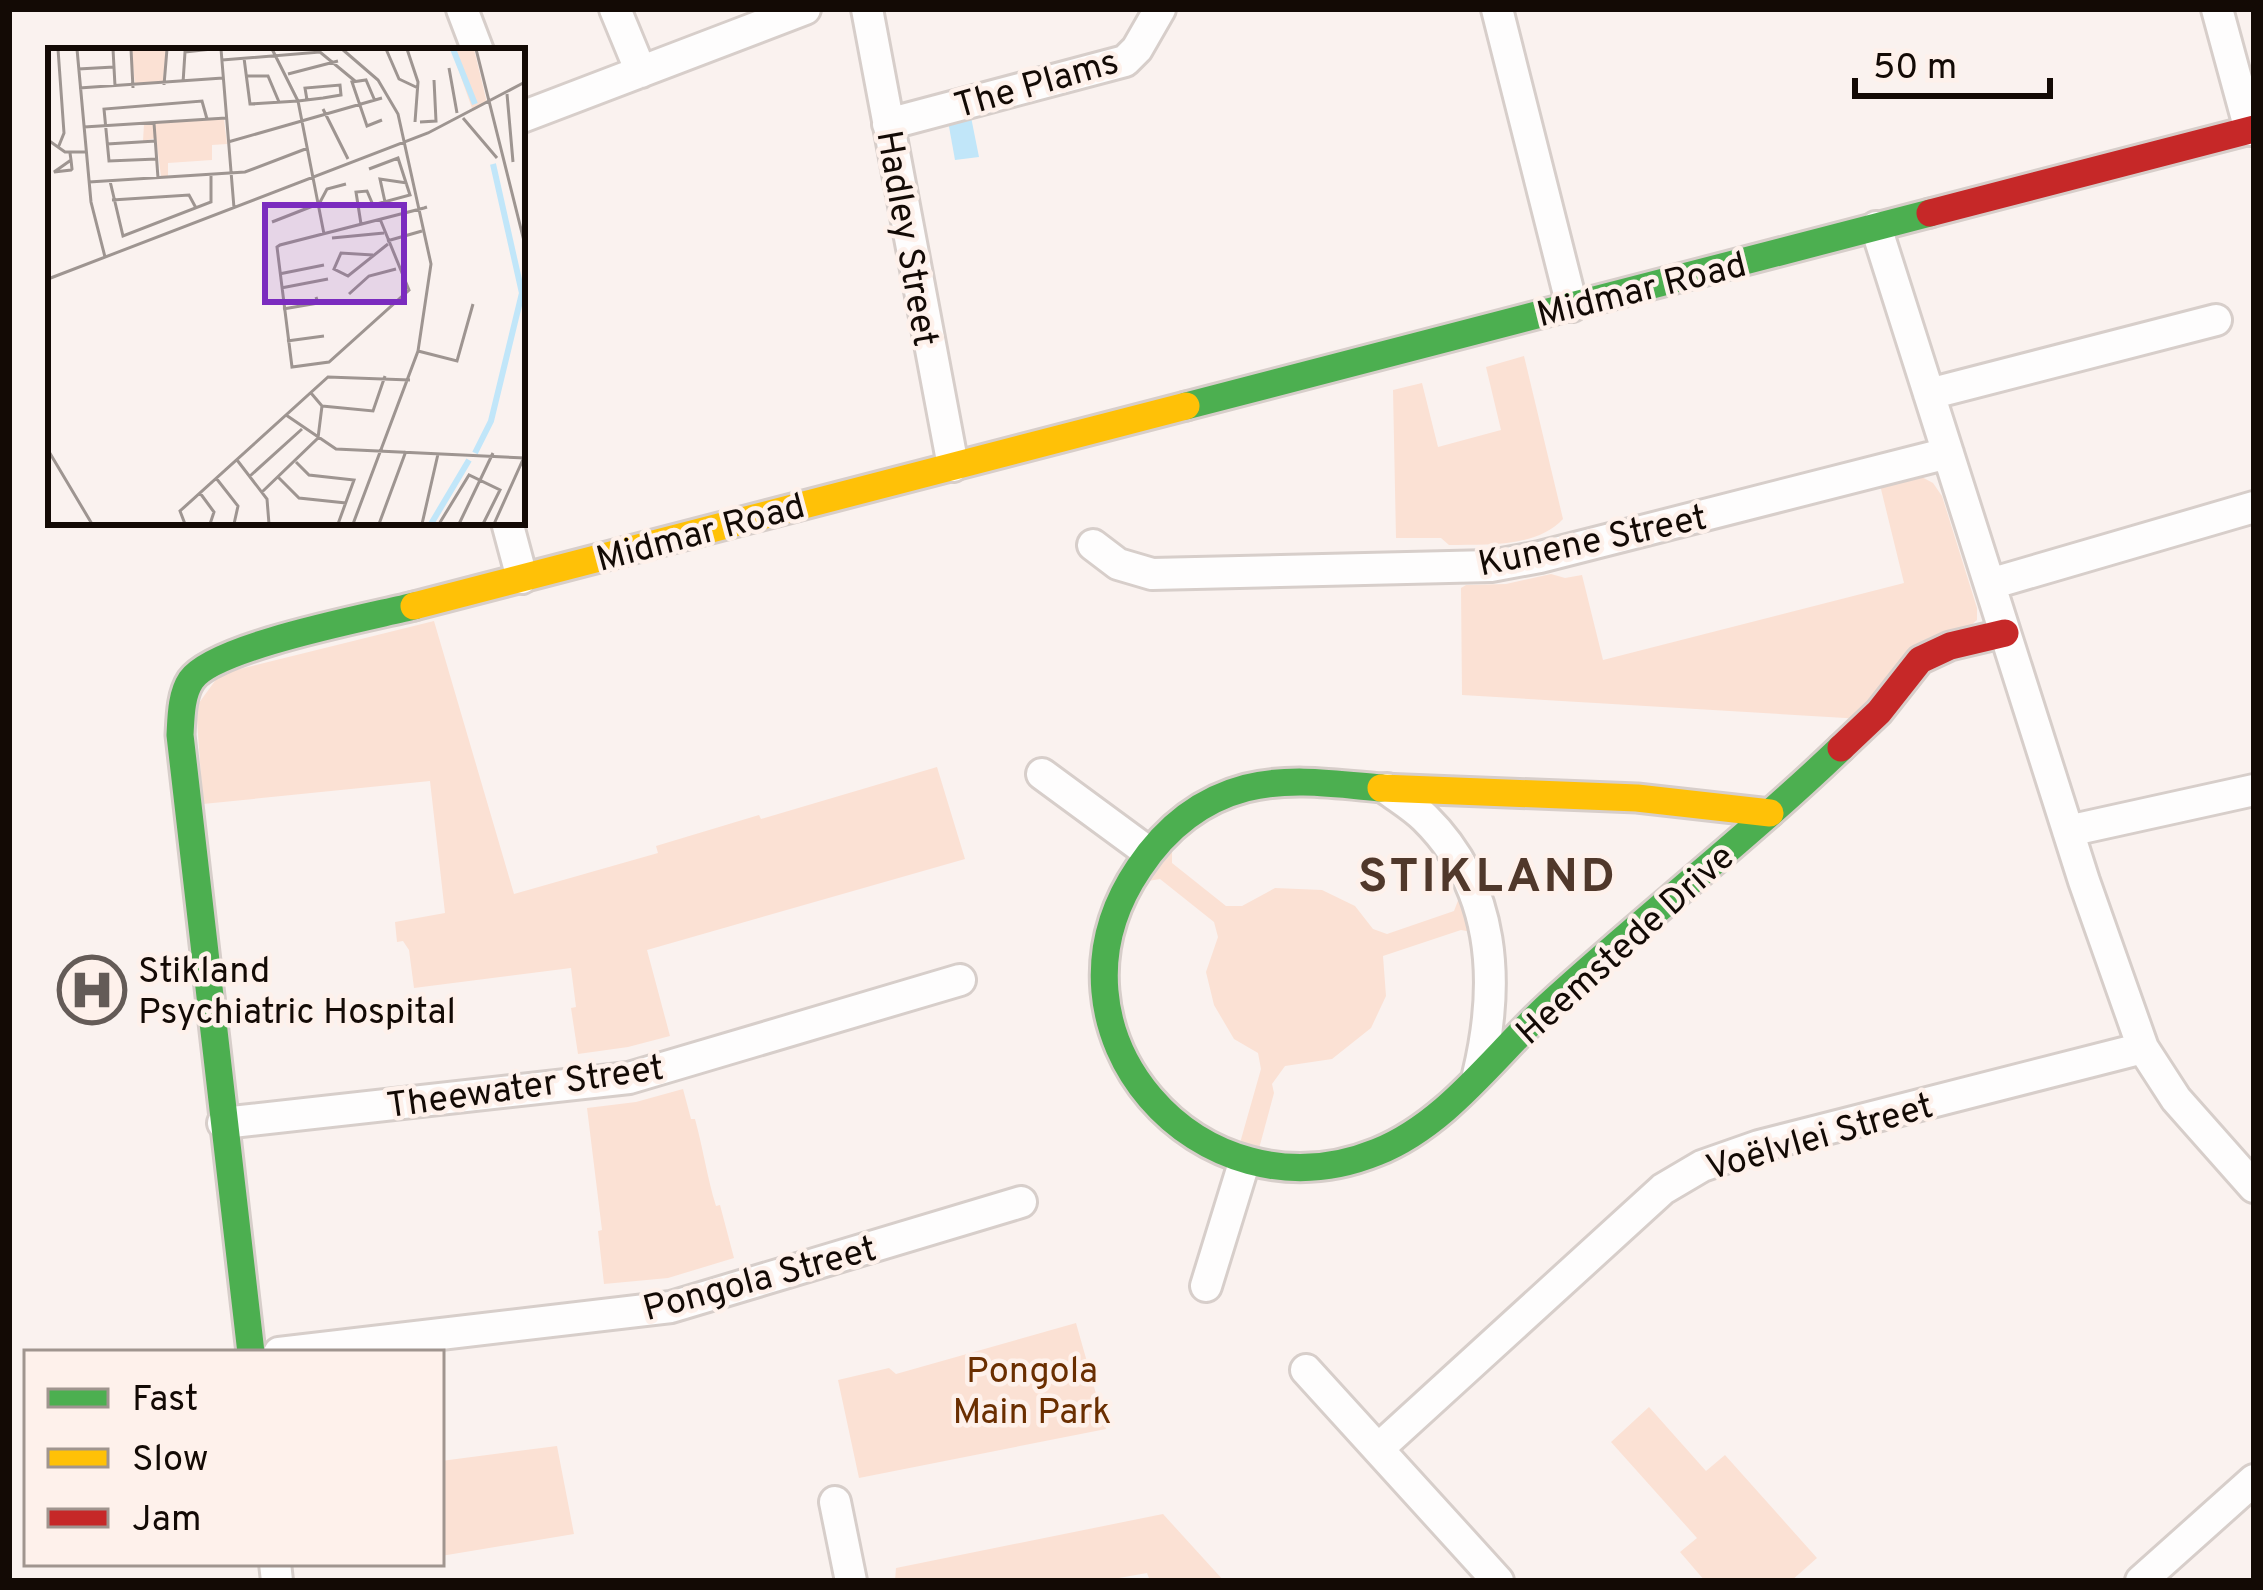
<svg xmlns="http://www.w3.org/2000/svg" width="2263" height="1590" viewBox="0 0 2263 1590" font-family="Overpass,sans-serif">
<style>
.green{fill:#fbe1d4}
.water{fill:#c1e6f9}
.lines{fill:none;stroke-linecap:round;stroke-linejoin:round}
.street-casing{stroke:#d7ceca;stroke-width:36}
.fast-casing{stroke:#d7ceca;stroke-width:33}
.slow-casing{stroke:#d7ceca;stroke-width:33}
.jam-casing{stroke:#d7ceca;stroke-width:33}
.street{stroke:#fefdfd;stroke-width:30}
.fast{stroke:#4caf50;stroke-width:27}
.slow{stroke:#ffc107;stroke-width:27}
.jam{stroke:#c62828;stroke-width:27}
.labels{text-anchor:middle;stroke-width:9;stroke-linejoin:round;paint-order:stroke}
.street-label{font-size:36px;fill:#130a05;stroke:#fef1eb}
.poi-label{font-size:36px;fill:#130a05;stroke:#fef1eb;text-anchor:start}
.park-label{font-size:36px;fill:#6a2e00;stroke:#fef1eb}
.district-label{font-size:48px;font-weight:bold;letter-spacing:3px;fill:#50382b;stroke:#fef1eb}
.inset-river{fill:none;stroke:#c1e6f9;stroke-width:6}
.inset-road{fill:none;stroke:#9e9591;stroke-width:3}
.view{fill:#7b2cbf;fill-opacity:0.15;stroke:#7b2cbf;stroke-width:6}
.inset-edge{fill:none;stroke:#130a05;stroke-width:6}
</style>
<rect width="100%" height="100%" fill="#faf2ef"/>
<!-- green -->
<path class="green" d="M 1524,356 L 1563,519 C 1536,548 1486,544 1449,545 L 1441,538 L 1396,538 L 1393,390 L 1422,383 L 1438,447 L 1501,430 L 1486,367 Z
M 1918,475 L 1933,483 L 1942,496 L 1977,608 L 1977,620 L 1862,719 L 1462,695 L 1461,588 L 1466,585 L 1506,584 L 1551,574 L 1565,578 L 1582,575 L 1603,660 L 1904,583 L 1880,485 Z
M 434,621 L 514,894 L 658,853 L 656,846 L 759,815 L 761,819 L 937,767 L 965,859 L 647,950 L 670,1036 L 628,1047 L 578,1054 L 571,1008 L 576,1007 L 571,968 L 414,988 L 409,950 L 403,941 L 397,942 L 395,922 L 445,913 L 430,781 L 203,804 L 196,707 L 220,674 Z
M 1172,851 L 1172,863 L 1226,906 L 1242,906 L 1275,888 L 1322,890 L 1355,906 L 1373,929 L 1387,934 L 1454,911 L 1459,898 L 1465,896 L 1477,933 L 1461,930 L 1383,956 L 1386,996 L 1371,1028 L 1332,1059 L 1285,1066 L 1272,1084 L 1274,1093 L 1257,1156 L 1238,1150 L 1261,1069 L 1258,1053 L 1234,1039 L 1214,1005 L 1206,972 L 1218,937 L 1214,922 L 1160,879 L 1148,881 Z
M 683,1089 L 691,1119 L 695,1119 C 703,1148 707,1177 716,1206 L 720,1205 L 734,1258 L 668,1278 L 604,1284 L 598,1231 L 602,1230 L 587,1108 L 636,1102 Z
M 1076,1323 L 1106,1429 L 859,1478 L 838,1380 L 889,1368 L 896,1374 Z
M 1649,1407 L 1706,1471 L 1725,1455 L 1817,1558 L 1791,1581 L 1705,1581 L 1680,1552 L 1697,1538 L 1611,1442 Z
M 557,1446 L 574,1534 L 441,1556 L 441,1461 Z
M 1163,1514 L 1224,1581 L 1150,1581 L 1147,1573 L 1102,1581 L 895,1581 L 896,1568 Z"/>
<!-- water -->
<path class="water" d="M 971,117 L 979,157 L 955,160 L 948,121 Z"/>
<g class="lines">
<defs>
<path id="street" d="M 462,9 L 478,51
M 615,9 L 641,72
M 867,9 L 953,466
M 1497,9 L 1572,306
M 2217,9 L 2250,130
M 522,117 L 805,9
M 888,124 L 1125,61 L 1137,49 L 1160,9
M 1876,227 L 2084,881 L 2143,1048 L 2176,1099 L 2254,1187
M 1929,394 L 2216,320
M 507,522 L 522,578
M 1093,545 L 1118,564 L 1152,574 L 1491,566 L 1540,557 L 1948,453
M 1990,584 L 2254,507
M 1042,774 L 1148,852
M 1387,789 C 1399,798 1414,807 1425,818 C 1496,888 1500,984 1478,1075
M 2068,831 L 2254,790
M 223,1123 L 629,1078 L 960,980
M 1206,1286 L 1244,1163
M 279,1353 L 671,1307 L 1021,1202
M 1306,1370 L 1498,1581
M 1378,1449 L 1663,1189 L 1702,1166 L 1759,1146 L 2143,1048
M 835,1502 L 851,1581
M 275,1563 L 277,1581
M 2141,1581 L 2254,1480"/>
<path id="fast" d="M 1186,406 L 1930,213
M 1381,788 C 1336,784 1290,777 1246,788 C 1200,800 1165,829 1139,868 C 1029,1030 1200,1224 1377,1152 C 1447,1124 1494,1056 1548,1006 C 1644,918 1747,838 1841,748
M 251,1353 L 180,735 C 181,717 181,695 191,680 C 214,646 370,617 414,606"/>
<path id="slow" d="M 414,606 L 1186,406
M 1381,788 L 1637,798 L 1770,813"/>
<path id="jam" d="M 1930,213 L 2254,129
M 1841,748 L 1879,712 L 1920,660 L 1950,646 L 2005,633"/>
</defs>
<!-- street casing -->
<use href="#street" class="street-casing"/>
<!-- fast casing -->
<use href="#fast" class="fast-casing"/>
<!-- slow casing -->
<use href="#slow" class="slow-casing"/>
<!-- jam casing -->
<use href="#jam" class="jam-casing"/>
<!-- street -->
<use href="#street" class="street"/>
<!-- fast -->
<use href="#fast" class="fast"/>
<!-- slow -->
<use href="#slow" class="slow"/>
<!-- jam -->
<use href="#jam" class="jam"/>
</g>
<!-- icons -->
<defs>
<symbol id="hospital-ring" viewBox="-11 -11 22 22"><circle r="9.5" fill="#fef1eb" stroke="#645b57" stroke-width="1.5"/><path d="M-5-5h3v3.5h4V-5h3V5h-3V1.5h-4V5h-3Z" fill="#645b57"/></symbol>
</defs>
<g fill-rule="evenodd">
<use href="#hospital-ring" x="54" y="952" width="76" height="76"/>
</g>
<g class="labels">
<!-- street labels -->
<g class="street-label">
<text transform="translate(1036 82) rotate(-16)" y="13">The Plams</text>
<text transform="translate(909 238) rotate(80)" y="13">Hadley Street</text>
<text transform="translate(1641 288) rotate(-14)" y="13">Midmar Road</text>
<text transform="translate(700 531) rotate(-15)" y="13">Midmar Road</text>
<text transform="translate(1592 539) rotate(-12)" y="13">Kunene Street</text>
<text transform="translate(1624 943) rotate(-42)" y="13">Heemstede Drive</text>
<text transform="translate(525 1085) rotate(-8)" y="13">Theewater Street</text>
<text transform="translate(1819 1135) rotate(-16)" y="13">Voëlvlei Street</text>
<text transform="translate(759 1277) rotate(-15)" y="13">Pongola Street</text>
</g>
<!-- poi labels -->
<g class="poi-label">
<text x="138" y="982">Stikland<tspan x="138" dy="41">Psychiatric Hospital</tspan></text>
</g>
<!-- park labels -->
<g class="park-label">
<text x="1032" y="1382">Pongola<tspan x="1032" dy="41">Main Park</tspan></text>
</g>
<!-- district labels -->
<g class="district-label">
<text x="1488" y="891">STIKLAND</text>
</g>
</g>
<!-- overview -->
<g transform="translate(48 48)">
<rect width="477" height="477" fill="#faf2ef"/>
<path d="M 83,1 L 118,1 L 115,33 L 87,36 ZM 403,1 L 426,1 L 439,55 L 425,63 ZM 176,71 L 179,96 L 164,97 L 164,112 L 120,115 L 120,128 L 113,128 L 108,90 L 95,93 L 96,76 Z" fill="#fbe1d4"/>
<path class="inset-river" d="M 405,1 L 427,56M 427,405 L 443,373 L 474,245 L 445,116M 383,476 L 421,412"/>
<path class="inset-road" d="M 29,1 L 43,154 L 57,209M 65,1 L 67,38M 83,1 L 85,40M 173,1 L 186,160M 224,1 L 250,53 L 276,186M 294,1 L 330,32 L 350,66 L 383,216 L 370,303 L 305,476M 338,1 L 351,31 L 370,40M 359,1 L 370,34 L 367,74M 428,1 L 477,197M 196,10 L 202,56 L 250,53 L 275,50 L 293,47 L 292,37 L 257,40 L 259,52M 174,12 L 272,4 L 307,33M 401,20 L 409,65M 30,21 L 66,19M 240,26 L 290,13M 197,28 L 220,28 L 231,54M 135,35 L 137,4 L 164,1M 116,37 L 119,1M 31,40 L 175,30M 459,46 L 465,114M 327,53 L 318,32 L 304,34 L 319,78 L 334,72M 275,61 L 300,111M 415,70 L 449,110M 372,74 L 388,73 L 386,32M 106,75 L 110,130M 36,79 L 178,70M 0,92 L 17,104 L 38,104M 180,94 L 334,50M 59,96 L 108,93M 10,100 L 16,85 L 10,1M 22,105 L 23,112 L 24,121 L 23,122 L 6,124 L 23,112M 109,111 L 61,113 L 56,61 L 154,53 L 159,71M 62,133 L 75,188 L 163,154 L 163,126M 41,134 L 197,124 L 260,100M 64,152 L 141,147 L 148,160M 337,154 L 332,131 L 359,135M 270,158 L 279,141 L 298,136M 332,171 L 361,242 L 281,314 L 244,319 L 229,199 L 232,197 L 376,160 L 379,159M 224,174 L 270,156M 313,176 L 308,144 L 319,143 L 325,157 L 362,147 L 350,110 L 321,121M 284,190 L 336,185M 339,193 L 374,183M 325,207 L 293,205 L 286,221 L 300,228 L 340,196M 231,226 L 276,217M 0,231 L 380,85 L 477,34M 233,240 L 280,231M 301,246 L 321,228 L 348,221M 235,261 L 270,255 L 268,249M 239,293 L 276,288M 370,303 L 409,313 L 425,256M 274,358 L 325,363 L 337,328M 238,367 L 288,401 L 477,410M 0,402 L 44,476M 189,412 L 219,451 L 221,476M 248,414 L 261,427 L 306,432 L 290,476M 202,428 L 254,381M 230,429 L 251,450 L 298,455M 168,430 L 190,458 L 186,476M 214,444 L 270,390 L 274,358 L 263,345M 152,445 L 166,464 L 162,476M 137,476 L 132,463 L 280,329 L 362,332M 220,476 L 288,476M 331,476 L 358,403M 374,476 L 390,406M 391,476 L 421,427 L 452,442 L 435,476M 411,476 L 445,405M 446,476 L 477,407"/>
<path class="view" d="M 217,157 L 356,157 L 356,254 L 217,254 Z"/>
<rect width="477" height="477" class="inset-edge"/>
</g>
<!-- border -->
<rect width="2263" height="1590" fill="none" stroke="#130a05" stroke-width="24"/>
<!-- legend -->
<rect x="24" y="1350" width="420" height="216" fill="#fef1eb" stroke="#a0958f" stroke-width="3"/>
<rect x="48" y="1389" width="60" height="18" fill="#4caf50" stroke="#a0958f" stroke-width="3"/>
<text x="132" y="1410" font-size="36" fill="#130a05">Fast</text>
<rect x="48" y="1449" width="60" height="18" fill="#ffc107" stroke="#a0958f" stroke-width="3"/>
<text x="132" y="1470" font-size="36" fill="#130a05">Slow</text>
<rect x="48" y="1509" width="60" height="18" fill="#c62828" stroke="#a0958f" stroke-width="3"/>
<text x="132" y="1530" font-size="36" fill="#130a05">Jam</text>
<!-- scale -->
<path d="M1855 78v18h195v-18" fill="none" stroke="#130a05" stroke-width="6"/>
<text x="1873" y="78" font-size="36" fill="#130a05" stroke="#fef1eb" stroke-width="9" paint-order="stroke">50 m</text>
</svg>
